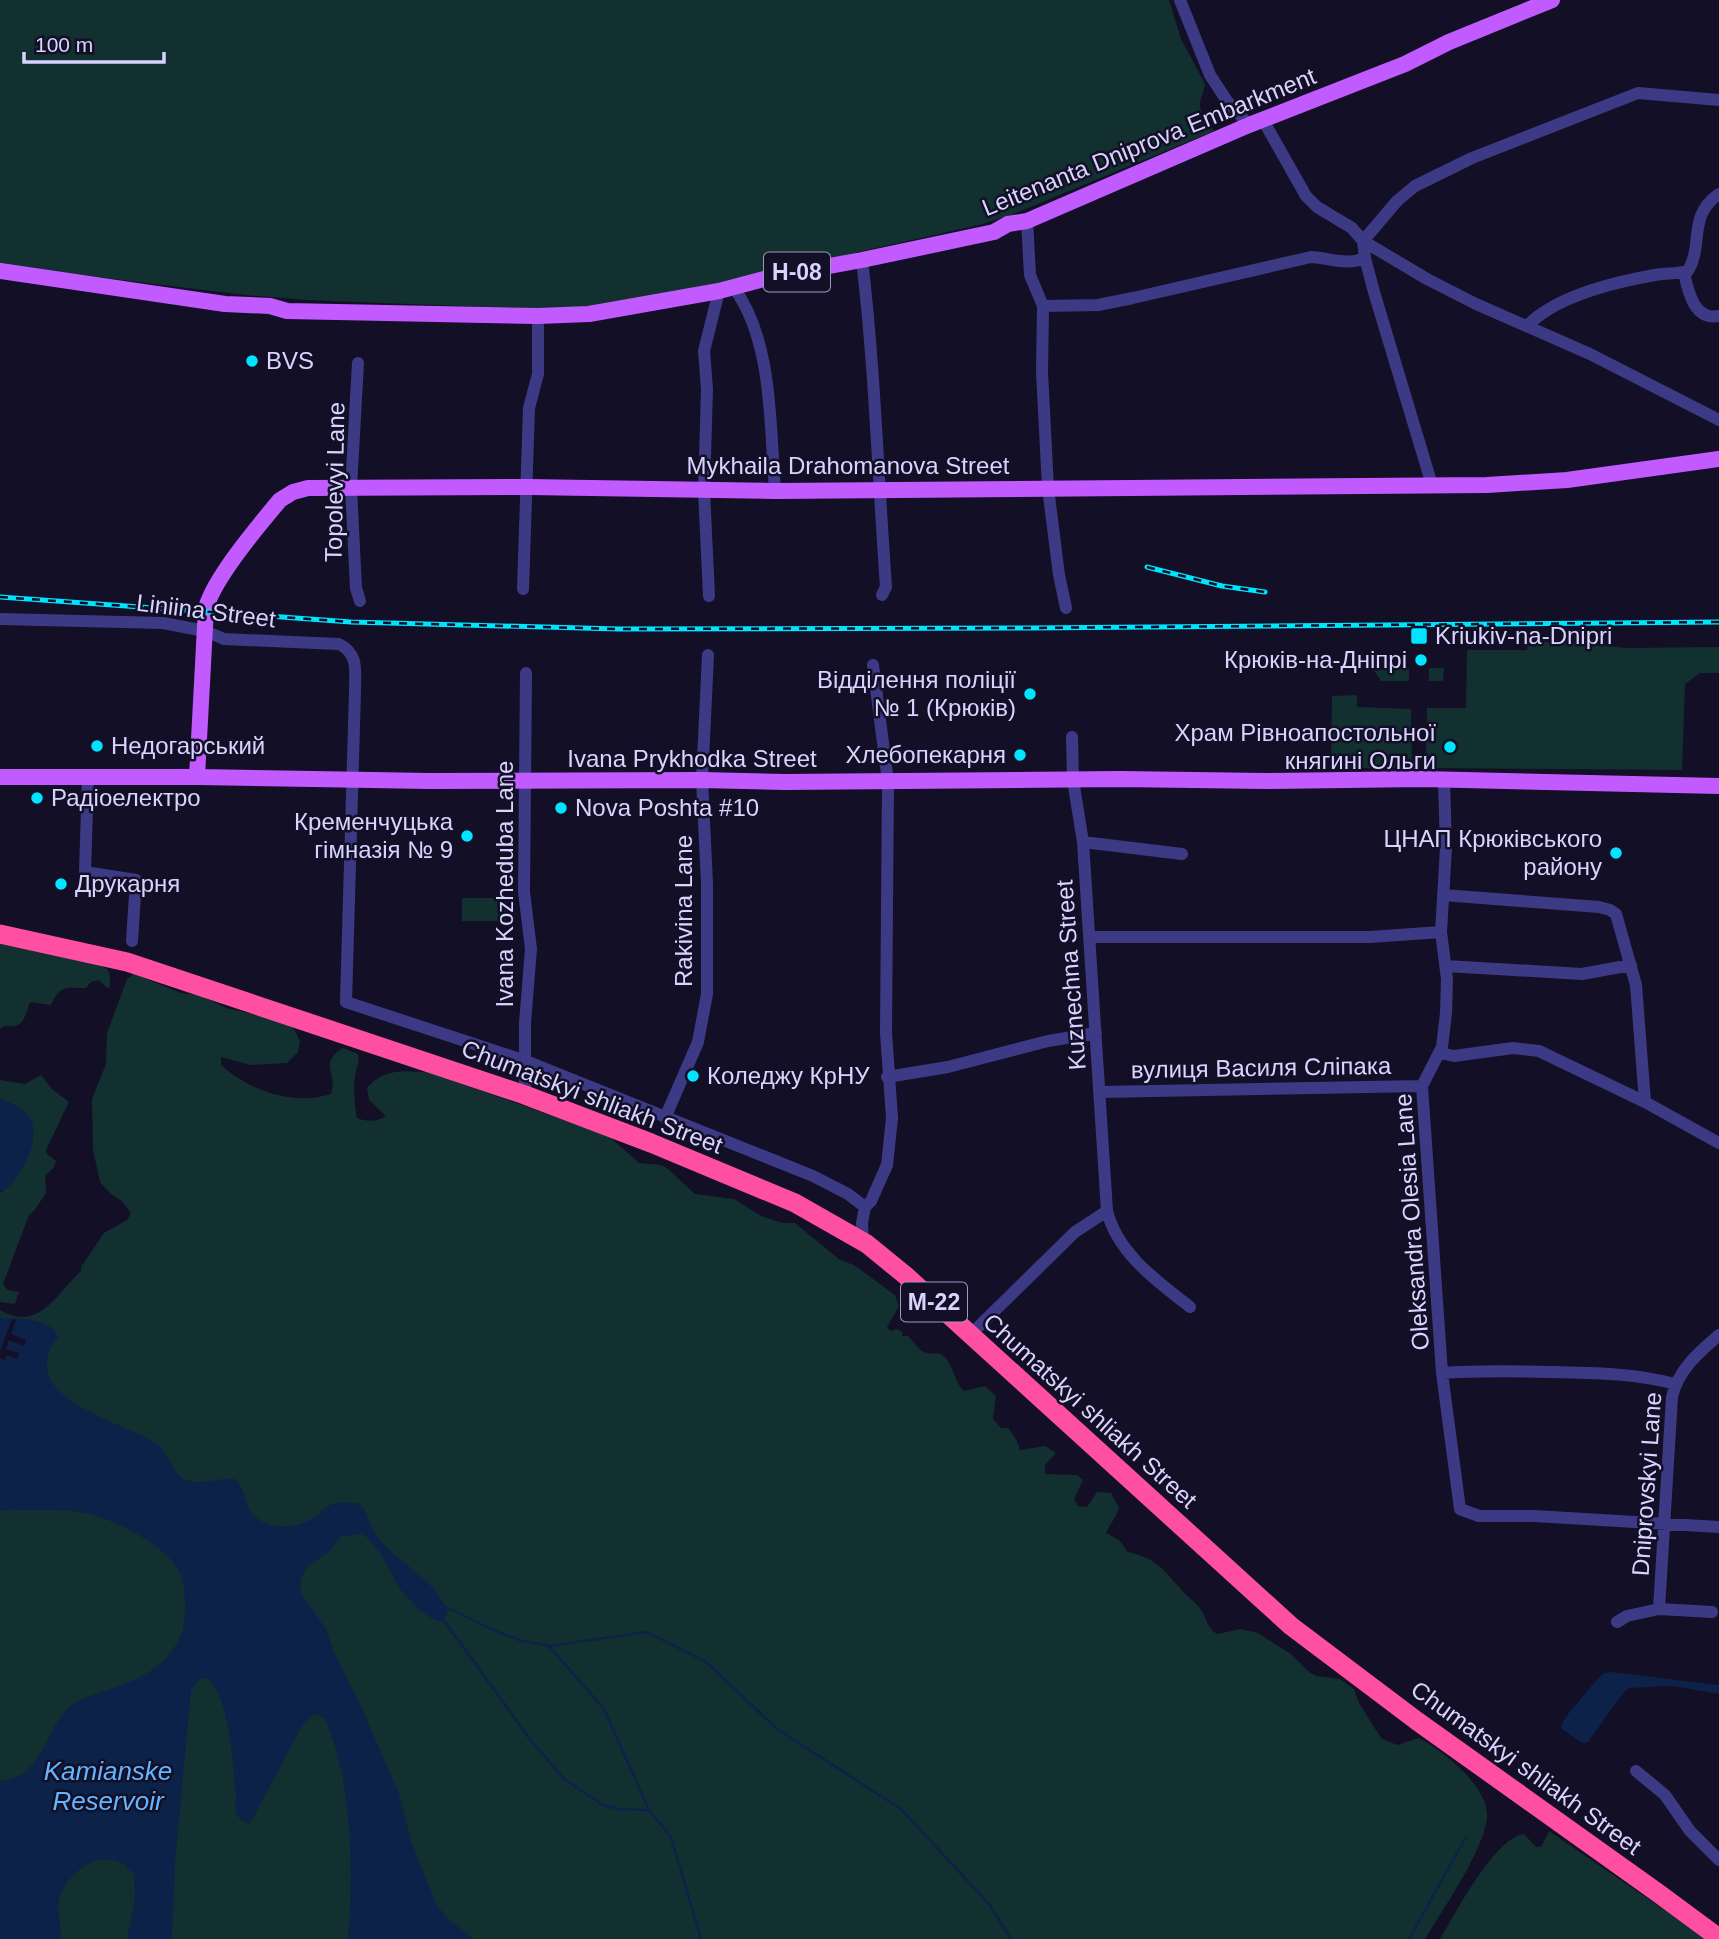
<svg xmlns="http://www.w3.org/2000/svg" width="1719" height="1939" viewBox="0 0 1719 1939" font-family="Helvetica,sans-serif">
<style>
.green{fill:#12302f}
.water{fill:#0c2248}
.pier{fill:#130f26}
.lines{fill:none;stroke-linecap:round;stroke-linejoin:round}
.stream{stroke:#0c2248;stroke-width:2.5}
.minor{stroke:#3d3a85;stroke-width:12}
.major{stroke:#c25bff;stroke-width:16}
.highway{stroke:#ff4fa3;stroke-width:19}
.rail-casing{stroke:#00e5ff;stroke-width:5}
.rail{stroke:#130f26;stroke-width:2.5;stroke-dasharray:8;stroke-linecap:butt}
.poi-dot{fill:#00e5ff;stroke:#130f26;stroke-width:2.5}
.labels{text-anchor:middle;stroke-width:5;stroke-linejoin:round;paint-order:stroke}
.shield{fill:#130f26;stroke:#9e99be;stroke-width:2}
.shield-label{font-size:23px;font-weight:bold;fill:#d9d4ff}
.street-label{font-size:24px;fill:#d9d4ff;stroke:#130f26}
.poi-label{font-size:24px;fill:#d9d4ff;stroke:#130f26;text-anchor:start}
.water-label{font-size:26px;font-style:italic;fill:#62b6ff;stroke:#130f26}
</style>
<rect width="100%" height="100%" fill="#130f26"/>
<!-- green -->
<path class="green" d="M 0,0 L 1169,0 L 1181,39 L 1205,84 C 1204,91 1201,97 1200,103 C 1199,114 1210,122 1214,131 L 1011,215 L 979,225 L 653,298 L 591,309 L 557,310 L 307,300 L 245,295 L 0,265 Z
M 1528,641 L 1578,643 L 1626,648 L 1719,647 L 1719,673 L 1700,673 L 1685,684 L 1682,770 L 1426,768 L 1427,708 L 1466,708 L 1467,650 L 1527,650 Z
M 1429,668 L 1444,668 L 1443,681 L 1429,681 Z
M 1373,669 L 1409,669 L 1409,681 L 1381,681 Z
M 1357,695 L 1357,707 L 1411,709 L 1412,768 L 1331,768 L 1332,696 Z
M 462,898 L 506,898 L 506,921 L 462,921 Z
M 0,943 L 98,964 L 107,969 L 110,976 L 110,988 L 106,987 L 99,980 L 91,982 L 86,988 C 66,988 60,985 51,1005 L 30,1002 C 24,1017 25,1029 4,1026 L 0,1029 Z
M 134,974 L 181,993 L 200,995 L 226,1008 L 284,1021 L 294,1029 L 300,1041 L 298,1052 L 287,1063 L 251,1065 L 221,1057 L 221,1065 C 250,1091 292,1106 331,1094 C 338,1073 318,1063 343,1048 L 358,1054 C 360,1063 356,1068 355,1077 C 353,1086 355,1108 357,1118 C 367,1122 376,1122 386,1116 L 369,1100 L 367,1088 C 385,1067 406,1071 431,1073 L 603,1134 L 612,1139 L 639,1163 L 661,1165 L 667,1168 L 695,1194 L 734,1199 L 761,1216 L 782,1223 L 795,1223 L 840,1260 L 854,1265 L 895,1295 L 899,1306 L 887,1327 L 891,1331 L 897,1329 L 903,1332 L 902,1336 L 908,1336 C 913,1341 918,1349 924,1352 C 931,1355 939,1351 945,1357 C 954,1367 954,1382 964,1391 L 985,1386 L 996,1396 L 993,1419 L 1001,1428 L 1008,1428 L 1016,1439 L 1020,1450 L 1045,1446 L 1056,1453 L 1045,1465 L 1045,1474 L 1077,1475 L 1083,1480 L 1074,1499 L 1078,1506 L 1087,1507 L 1097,1492 L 1111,1493 L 1119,1508 C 1116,1518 1110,1524 1106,1533 L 1119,1540 L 1128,1552 C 1155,1558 1161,1567 1178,1586 C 1185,1595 1196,1602 1202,1611 C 1207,1620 1207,1628 1217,1634 L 1241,1629 L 1258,1633 L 1291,1654 L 1309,1672 L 1316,1676 L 1340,1679 L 1354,1689 L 1359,1703 L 1381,1738 L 1397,1745 L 1419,1738 C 1443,1751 1490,1787 1487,1818 C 1483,1852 1443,1909 1425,1939 L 0,1939 L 0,1310 C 39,1333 57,1293 81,1271 L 81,1267 L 104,1233 L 127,1220 L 131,1213 L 122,1201 L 111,1194 L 100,1182 L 93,1150 L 92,1099 L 106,1064 L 107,1033 L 127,979 Z
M 41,1075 L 53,1090 L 69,1102 L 46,1150 L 47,1154 L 56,1161 L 54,1167 L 45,1176 L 46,1193 L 34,1211 L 29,1215 L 3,1284 L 7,1290 L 19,1292 L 15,1304 L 0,1302 L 0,1192 L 3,1192 L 15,1106 L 0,1098 L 0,1080 L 25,1084 Z
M 1549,1831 L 1707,1939 L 1440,1939 C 1456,1913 1494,1838 1524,1834 L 1536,1847 L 1541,1847 Z"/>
<!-- water -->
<path class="water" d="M 0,1098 C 11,1104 26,1109 31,1120 C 41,1139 19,1186 0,1192 Z
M 0,1318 C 16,1318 53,1318 58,1337 C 11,1398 124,1421 157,1444 C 171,1453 170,1474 187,1480 C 201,1486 219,1477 235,1479 C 247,1489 243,1506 255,1517 C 269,1528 292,1529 308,1521 C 316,1517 322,1509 330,1505 C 339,1501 349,1503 358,1503 C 369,1511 369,1526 377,1536 C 398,1564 435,1578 448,1612 L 442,1621 L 435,1620 L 420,1611 L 400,1589 L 382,1556 L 368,1538 L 361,1534 L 342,1536 L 328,1552 L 307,1567 L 301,1578 L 301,1593 L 327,1631 L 334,1652 L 361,1706 L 399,1794 L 411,1841 L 436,1904 L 449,1920 L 474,1939 L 348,1939 C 354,1873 352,1780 325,1719 L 318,1715 L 313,1715 L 302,1726 L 254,1816 L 249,1823 C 235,1820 235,1810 236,1798 C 233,1769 230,1695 207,1678 L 201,1679 L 191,1690 L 175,1862 L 172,1939 L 127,1939 L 135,1899 L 134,1875 C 130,1871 126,1866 122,1863 C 96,1849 64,1876 59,1901 C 57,1913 62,1926 61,1939 L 0,1939 L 0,1781 C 40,1779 44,1735 66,1710 C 75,1701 87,1697 99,1693 C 129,1683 155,1675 174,1648 C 183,1636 185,1621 185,1607 C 185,1593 184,1578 176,1566 C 160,1542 108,1516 80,1512 C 65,1510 51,1510 37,1510 C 24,1511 13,1508 0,1511 Z
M 1612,1672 L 1719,1685 L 1719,1694 L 1672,1686 L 1629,1688 L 1624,1692 L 1588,1742 L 1582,1743 L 1562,1729 L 1561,1725 L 1568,1714 L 1599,1677 L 1604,1673 Z"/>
<!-- pier -->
<path class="pier" d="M 12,1319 L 16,1320 L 11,1334 L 26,1340 L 24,1346 L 9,1340 L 6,1349 L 19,1353 L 17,1359 L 7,1355 L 5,1360 L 0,1358 L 0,1352 Z"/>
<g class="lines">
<!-- stream -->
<path class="stream" d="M 446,1607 L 491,1629 L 522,1641 L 549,1646 L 647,1632 L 706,1662 L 777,1729 L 901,1809 L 989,1904 L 1011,1939
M 443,1619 L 529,1738 L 565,1780 L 603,1805 L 620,1809 L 649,1810 L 671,1837 L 701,1939
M 550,1647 L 604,1709 L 649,1810
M 1409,1939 L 1466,1837"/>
<!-- minor -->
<path class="minor" d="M 1180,0 L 1210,75 L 1227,101 L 1249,125
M 1263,120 L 1306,196 L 1317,207 L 1352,228 L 1363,241 L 1427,279 L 1476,304 L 1590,354 L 1719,420
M 1027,221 L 1030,275 L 1043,306 L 1042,372 L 1048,488 L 1059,575 L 1066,608
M 862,260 C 875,369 878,478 886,587 L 882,595
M 1684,273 C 1688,291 1694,321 1719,316
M 734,288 C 773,341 770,427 775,491
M 1043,306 L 1098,305 L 1133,298 L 1311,257 C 1331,258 1346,266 1365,258
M 1527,326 C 1556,296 1615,282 1655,275 C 1666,273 1677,274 1688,271 C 1704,244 1687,216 1719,194
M 358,363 L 351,488 L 356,588 L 360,601
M 1432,485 L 1374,292 L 1365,258 L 1363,241 L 1397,201 L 1415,186 L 1472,158 L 1638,93 L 1719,100
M 523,589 L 529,408 L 538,374 L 538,316
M 709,596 L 704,491 L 707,389 L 704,351 L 719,291
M 0,619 L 163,623 L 205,631 L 224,639 L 339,644 C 359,654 355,671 355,691 L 346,1002 L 526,1061 L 813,1176 L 848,1194 L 865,1207
M 88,777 L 85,872 L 136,880 L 132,941
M 1444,780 L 1446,848 L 1441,932 L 1447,979 L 1446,1013 L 1442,1047 L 1422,1086 L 1442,1373 L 1460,1509 L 1479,1516 L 1534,1516 L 1719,1527
M 1083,842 L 1182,854
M 1443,895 L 1599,907 L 1610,910 L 1616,914 L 1636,985 L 1645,1102
M 1089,937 L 1370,937 L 1441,932
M 1446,966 L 1582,974 L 1631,965
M 1440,1053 L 1454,1056 L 1513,1048 L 1539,1051 L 1645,1102 L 1719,1143
M 887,1077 L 948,1067 L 1048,1041 L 1096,1033
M 1100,1092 L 1422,1086
M 525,1095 L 525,1023 L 531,949 L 524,892 L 526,673
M 665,1118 L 698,1042 L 707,994 L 707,884 L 702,780 L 708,655
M 1107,1211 C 1118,1254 1157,1281 1190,1307
M 863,1242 L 862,1223 L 865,1207 L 871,1201 L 887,1165 L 892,1118 L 886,1033 L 888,782 L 873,665
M 970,1335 L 1075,1232 L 1107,1211 L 1083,842 L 1073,780 L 1072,737
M 1442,1373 C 1479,1370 1515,1371 1551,1372 C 1593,1373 1634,1373 1675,1384
M 1659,1609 L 1712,1612
M 1617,1622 L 1627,1616 L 1659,1609 L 1672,1397 C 1678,1370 1698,1353 1719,1335
M 1636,1771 L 1665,1795 L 1690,1831 L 1719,1860"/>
<!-- major -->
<path class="major" d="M 0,271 L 225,304 L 270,306 L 287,311 L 538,316 L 589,314 L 719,291 L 775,276 L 862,260 L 994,232 L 1008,224 L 1027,221 L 1249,125 L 1405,64 L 1449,42 L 1552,0
M 0,777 L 197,777 L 429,781 L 702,780 L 785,782 L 1120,779 L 1266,781 L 1422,779 L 1719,786
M 197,777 L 206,608 C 214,578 259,525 280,500 L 293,492 L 308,488 L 528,487 L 775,491 L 1487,485 L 1567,480 L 1719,459"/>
<!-- highway -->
<path class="highway" d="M 0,934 L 127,962 L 525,1095 L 651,1143 L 795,1203 L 867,1244 L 905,1275 L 1291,1626 L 1417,1721 L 1658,1893 L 1719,1938"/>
<defs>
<path id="rail" d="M 1147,567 L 1222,586 L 1265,592
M 0,597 L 351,622 L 619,629 L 1027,628 L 1719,622"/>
</defs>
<!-- rail casing -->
<use href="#rail" class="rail-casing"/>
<!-- rail -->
<use href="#rail" class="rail"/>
</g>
<!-- markers -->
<g class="poi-dot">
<circle cx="252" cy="361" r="7"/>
<rect x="1410" y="627" width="18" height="18" rx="3.5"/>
<circle cx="1421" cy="660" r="7"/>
<circle cx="1030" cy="694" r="7"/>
<circle cx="97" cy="746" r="7"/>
<circle cx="1450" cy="747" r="7"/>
<circle cx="1020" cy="755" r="7"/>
<circle cx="37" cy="798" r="7"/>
<circle cx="561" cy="808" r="7"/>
<circle cx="467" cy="836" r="7"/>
<circle cx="1616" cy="853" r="7"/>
<circle cx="61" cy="884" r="7"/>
<circle cx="693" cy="1076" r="7"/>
</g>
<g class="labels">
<!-- shield labels -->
<g class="shield">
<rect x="764" y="252.5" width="66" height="39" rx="5"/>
<rect x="901" y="1282.5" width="66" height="39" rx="5"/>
</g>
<g class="shield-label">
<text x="797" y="280">Н-08</text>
<text x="934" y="1310">М-22</text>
</g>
<!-- street labels -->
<g class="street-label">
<text transform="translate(1149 142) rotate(-22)" y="8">Leitenanta Dniprova Embarkment</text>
<text x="848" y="474">Mykhaila Drahomanova Street</text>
<text transform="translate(335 482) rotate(-89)" y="8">Topolevyi Lane</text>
<text transform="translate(206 611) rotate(7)" y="8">Liniina Street</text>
<text x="692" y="767">Ivana Prykhodka Street</text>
<text transform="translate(505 884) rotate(-90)" y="8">Ivana Kozheduba Lane</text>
<text transform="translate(684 911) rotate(-90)" y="8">Rakivina Lane</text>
<text transform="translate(1071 975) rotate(-94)" y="8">Kuznechna Street</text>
<text transform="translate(1261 1068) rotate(-1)" y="8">вулиця Василя Сліпака</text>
<text transform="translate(592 1097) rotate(21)" y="8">Chumatskyi shliakh Street</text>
<text transform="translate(1412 1222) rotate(-94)" y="8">Oleksandra Olesia Lane</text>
<text transform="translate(1090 1411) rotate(42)" y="8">Chumatskyi shliakh Street</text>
<text transform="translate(1647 1484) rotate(-86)" y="8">Dniprovskyi Lane</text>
<text transform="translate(1526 1768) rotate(36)" y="8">Chumatskyi shliakh Street</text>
</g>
<!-- poi labels -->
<g class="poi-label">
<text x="266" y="369">BVS</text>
<text x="1435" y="644">Kriukiv-na-Dnipri</text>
<text x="1407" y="668" text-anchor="end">Крюків-на-Дніпрі</text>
<text x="1016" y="688" text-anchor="end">Відділення поліції<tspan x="1016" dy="28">№ 1 (Крюків)</tspan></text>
<text x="1436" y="741" text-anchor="end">Храм Рівноапостольної<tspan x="1436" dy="28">княгині Ольги</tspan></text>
<text x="111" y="754">Недогарський</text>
<text x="1006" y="763" text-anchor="end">Хлебопекарня</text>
<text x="51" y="806">Радіоелектро</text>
<text x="575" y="816">Nova Poshta #10</text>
<text x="453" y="830" text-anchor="end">Кременчуцька<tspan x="453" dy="28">гімназія № 9</tspan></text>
<text x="1602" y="847" text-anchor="end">ЦНАП Крюківського<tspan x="1602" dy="28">району</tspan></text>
<text x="75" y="892">Друкарня</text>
<text x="707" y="1084">Коледжу КрНУ</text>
</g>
<!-- water labels -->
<g class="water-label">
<text x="108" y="1780">Kamianske<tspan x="108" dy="30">Reservoir</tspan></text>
</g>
</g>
<!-- scale -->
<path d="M24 52v10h140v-10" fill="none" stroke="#d9d4ff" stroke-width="3.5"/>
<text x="35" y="52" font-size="21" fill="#d9d4ff" stroke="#130f26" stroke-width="5" paint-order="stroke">100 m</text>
</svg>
